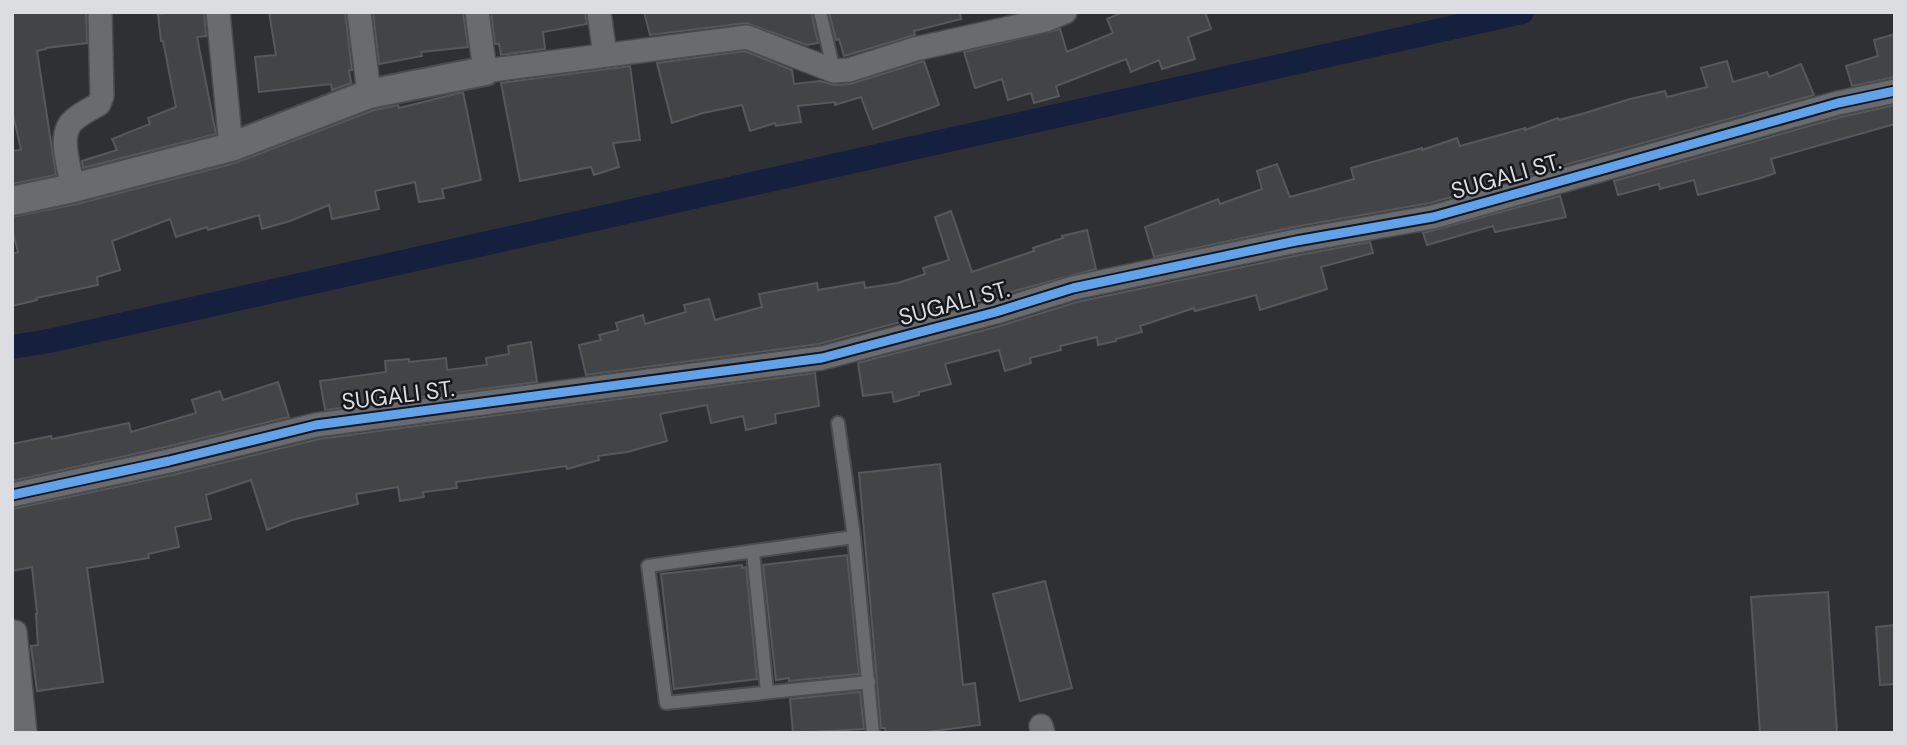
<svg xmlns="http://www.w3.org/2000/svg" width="1907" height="745" viewBox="0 0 1907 745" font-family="'DM Sans',sans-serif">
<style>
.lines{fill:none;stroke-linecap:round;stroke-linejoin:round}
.canal{stroke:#14203d;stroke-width:24}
.building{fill:#424446;stroke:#56585b;stroke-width:2}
.service-casing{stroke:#4a4c4e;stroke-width:16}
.minor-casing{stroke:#4a4c4e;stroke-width:26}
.tertiary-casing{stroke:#4a4c4e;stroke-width:32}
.service{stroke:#6a6b6e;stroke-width:12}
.minor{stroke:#6a6b6e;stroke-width:23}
.tertiary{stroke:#6a6b6e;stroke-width:28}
.cycleway-casing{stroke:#16171a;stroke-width:13}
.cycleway{stroke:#60a3ed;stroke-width:9}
.labels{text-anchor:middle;stroke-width:5;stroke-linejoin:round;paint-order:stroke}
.street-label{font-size:23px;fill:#dbdde1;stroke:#16171a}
</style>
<rect width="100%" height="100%" fill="#2e3033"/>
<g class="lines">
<!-- canal -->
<path class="canal" d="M 12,347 L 49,341 L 1522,12"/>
</g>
<!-- building -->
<path class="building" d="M 12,12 L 86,12 L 87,43 L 46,48 L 46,49 L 37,51 L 56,175 L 12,184 L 12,151 L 21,150 L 12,110 Z
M 173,12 L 204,12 L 206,36 L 197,37 L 216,134 L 83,168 L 82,161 L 117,150 L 112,139 L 150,124 L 148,118 L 176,107 L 163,41 L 161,41 L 158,14 Z
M 269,12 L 345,12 L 352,70 L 349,70 L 351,83 L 332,90 L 331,84 L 259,92 L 255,57 L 276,55 Z
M 373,12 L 463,12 L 468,47 L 421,52 L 422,56 L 379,64 Z
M 491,12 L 585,12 L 587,24 L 543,32 L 545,49 L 501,55 L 499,44 L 495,44 Z
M 644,12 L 811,12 L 818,43 L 807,45 L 746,23 L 650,35 Z
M 829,12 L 960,12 L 961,19 L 914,31 L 915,35 L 844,56 L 839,39 L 836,40 Z
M 1123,12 L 1205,12 L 1211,29 L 1188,37 L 1195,59 L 1162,69 L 1159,60 L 1131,72 L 1126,59 L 1056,86 L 1059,96 L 1034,103 L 1031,93 L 1008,100 L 1002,79 L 975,88 L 964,52 L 1060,29 L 1067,52 L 1113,33 L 1107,19 Z
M 1895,34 L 1895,77 L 1852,86 L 1846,66 L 1878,56 L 1874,40 Z
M 745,51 L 792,70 L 794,84 L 820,81 L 834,85 L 850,84 L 924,61 L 939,105 L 873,129 L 861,97 L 835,105 L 835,102 L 798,106 L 801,122 L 776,126 L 775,123 L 750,131 L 742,105 L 703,113 L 672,123 L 657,63 Z
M 1727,61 L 1733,82 L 1767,72 L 1769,77 L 1801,64 L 1814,95 L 1430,203 L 1294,227 L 1154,257 L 1145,227 L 1218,199 L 1220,204 L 1262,189 L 1257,171 L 1277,164 L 1290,197 L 1354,179 L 1351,168 L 1422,148 L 1422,150 L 1457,138 L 1460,146 L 1525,128 L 1525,130 L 1558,118 L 1559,120 L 1585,113 L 1630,99 L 1665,91 L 1667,97 L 1707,87 L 1701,68 Z
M 630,66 L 640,140 L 613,143 L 619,167 L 594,175 L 591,167 L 520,181 L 501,83 Z
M 463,92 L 481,180 L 442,189 L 444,198 L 419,202 L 415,182 L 375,191 L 379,209 L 332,219 L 329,205 L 290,221 L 262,229 L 259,215 L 208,230 L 207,227 L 176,237 L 170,219 L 112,241 L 120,270 L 97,277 L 98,285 L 36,298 L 37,300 L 12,306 L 12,254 L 18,252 L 12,229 L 12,217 L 77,204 L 235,163 L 374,110 L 398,105 L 399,108 Z
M 1895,105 L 1895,124 L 1771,159 L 1775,173 L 1761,178 L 1698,195 L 1694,180 L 1660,189 L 1659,184 L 1618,195 L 1614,181 L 1841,117 Z
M 1560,196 L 1566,217 L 1495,232 L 1493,226 L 1427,245 L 1423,233 Z
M 951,211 L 972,272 L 1034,251 L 1033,248 L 1063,238 L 1062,236 L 1087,230 L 1096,269 L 819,344 L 586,375 L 579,345 L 601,340 L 599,335 L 618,330 L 616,323 L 643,315 L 645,324 L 686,312 L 684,305 L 709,299 L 715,320 L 762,307 L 759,294 L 817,283 L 818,290 L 864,282 L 865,288 L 898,283 L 925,274 L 923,268 L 949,260 L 935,217 Z
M 1370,242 L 1373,253 L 1321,267 L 1327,289 L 1260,310 L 1256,295 L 1195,311 L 1194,308 L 1140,326 L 1142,332 L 1116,339 L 1116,341 L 1098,345 L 1097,337 L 1060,346 L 1061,350 L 1030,358 L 1031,363 L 1005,371 L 999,350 L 945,364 L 951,384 L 919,392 L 919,395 L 894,402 L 892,392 L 863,396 L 858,363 L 1000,326 L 1077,302 L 1299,255 Z
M 531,342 L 537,382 L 325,410 L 320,381 L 386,372 L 385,361 L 409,359 L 409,362 L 446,358 L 447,370 L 487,365 L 486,358 L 509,354 L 508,346 Z
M 815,373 L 819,406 L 775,414 L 776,423 L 746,430 L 743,416 L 711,423 L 707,405 L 660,414 L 667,441 L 627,452 L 598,456 L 599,460 L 567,469 L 566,466 L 456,482 L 457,488 L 423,492 L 424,497 L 400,501 L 398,487 L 356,494 L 358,504 L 292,520 L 267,530 L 251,480 L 206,495 L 211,519 L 175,527 L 179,547 L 148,554 L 149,558 L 87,568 L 103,682 L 37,691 L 31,646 L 38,645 L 36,614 L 37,614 L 32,567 L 12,571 L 12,509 L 172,475 L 319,439 Z
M 278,382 L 289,417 L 166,447 L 12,481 L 12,444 L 51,436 L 52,439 L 129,423 L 131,432 L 196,413 L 192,400 L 220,391 L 223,400 Z
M 940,464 L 963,685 L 975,683 L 980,725 L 919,733 L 886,733 L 885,728 L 881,728 L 859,473 Z
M 847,555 L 859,674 L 789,681 L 789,678 L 776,680 L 763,565 Z
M 742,565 L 742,568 L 746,567 L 757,679 L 674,689 L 661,574 Z
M 1045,581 L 1072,688 L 1020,701 L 993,594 Z
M 1828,592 L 1837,733 L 1760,733 L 1751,597 Z
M 1895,625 L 1895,684 L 1880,685 L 1876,627 Z
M 860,692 L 864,729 L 793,733 L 790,699 Z"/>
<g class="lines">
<defs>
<path id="service" d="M 820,12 L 834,71
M 838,423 L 854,537 L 873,733
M 854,537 L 648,566 L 666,703 L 869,682
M 753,552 L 767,692"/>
<path id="minor" d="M 218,12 L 231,147
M 359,12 L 369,94
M 477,12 L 485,71 L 747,37 L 834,71 L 849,70 L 915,49 L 1046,20 L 1065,12
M 599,12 L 605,55
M 73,188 C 70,168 56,133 75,119 C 82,113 91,109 99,104 L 102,96 L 100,12
M 12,495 L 169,461 L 316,425 L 822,358 L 996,312 L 1073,288 L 1296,241 L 1433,217 L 1838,103 L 1895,91
M 15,632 L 25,733
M 1041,726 L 1043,733"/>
<path id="tertiary" d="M 12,201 L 73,188 L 231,147 L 369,94 L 485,71"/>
</defs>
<!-- service casing -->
<use href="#service" class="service-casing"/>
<!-- minor casing -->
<use href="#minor" class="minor-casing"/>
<!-- tertiary casing -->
<use href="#tertiary" class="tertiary-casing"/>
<!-- service -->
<use href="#service" class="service"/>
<!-- minor -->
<use href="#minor" class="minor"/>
<!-- tertiary -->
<use href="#tertiary" class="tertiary"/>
<defs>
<path id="cycleway" d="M 12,495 L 169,461 L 316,425 L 822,358 L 996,312 L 1073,288 L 1296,241 L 1433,217 L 1838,103 L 1895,91"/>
</defs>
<!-- cycleway casing -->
<use href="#cycleway" class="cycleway-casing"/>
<!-- cycleway -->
<use href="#cycleway" class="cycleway"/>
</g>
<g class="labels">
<!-- street labels -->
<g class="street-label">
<text transform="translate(1506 176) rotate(-16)" y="8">SUGALI ST.</text>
<text transform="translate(954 303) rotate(-15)" y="8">SUGALI ST.</text>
<text transform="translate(398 395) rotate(-7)" y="8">SUGALI ST.</text>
</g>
</g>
<!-- border -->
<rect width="1907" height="745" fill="none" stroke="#dbdde1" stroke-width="28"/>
</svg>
